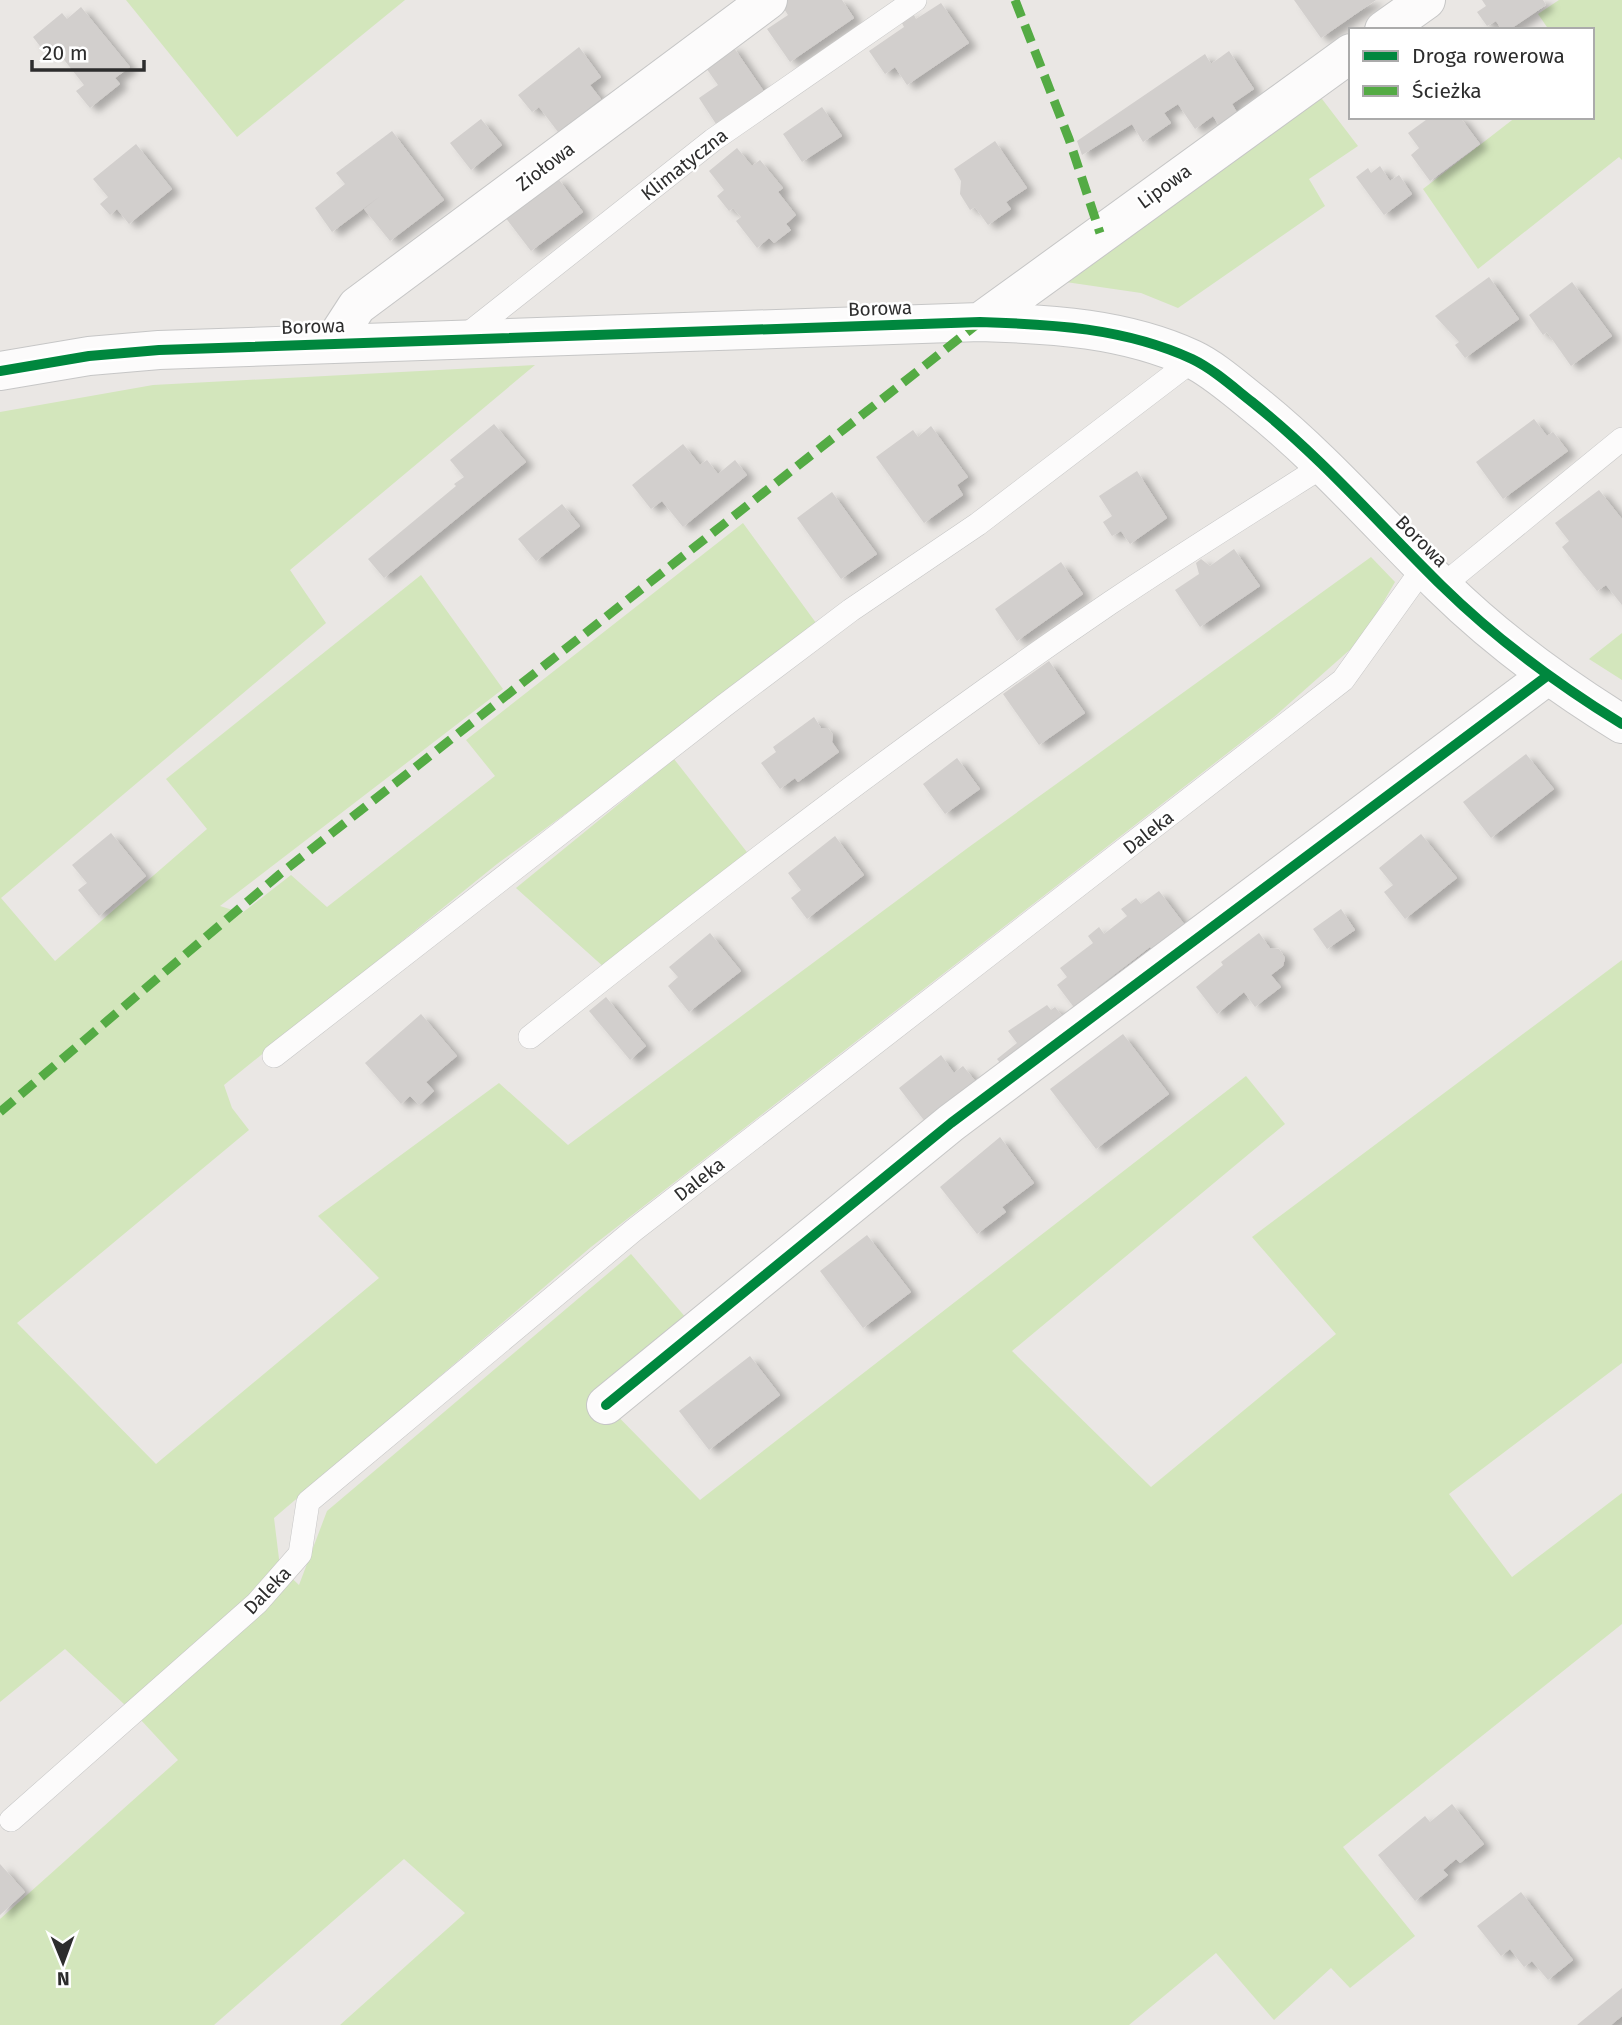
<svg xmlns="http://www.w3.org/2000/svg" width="1622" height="2025" viewBox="0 0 1622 2025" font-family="'Fira Sans',sans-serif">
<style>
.green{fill:#d3e6bc}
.building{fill:#d2cfcd;filter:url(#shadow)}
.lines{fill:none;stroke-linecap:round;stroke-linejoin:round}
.lane-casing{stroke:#c6c6c6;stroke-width:24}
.street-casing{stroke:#c6c6c6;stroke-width:40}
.lane{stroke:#fcfbfb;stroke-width:23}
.street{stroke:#fcfbfb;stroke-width:38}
.quiet{stroke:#54ab44;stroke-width:9;stroke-dasharray:18 9;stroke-linecap:butt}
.cycleway-casing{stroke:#fff;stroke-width:15}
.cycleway{stroke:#00873e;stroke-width:10}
.labels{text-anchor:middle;stroke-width:5;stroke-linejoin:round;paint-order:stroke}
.street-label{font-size:19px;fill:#2d2d2d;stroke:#fff}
</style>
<defs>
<filter id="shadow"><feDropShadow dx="8" dy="4.5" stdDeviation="3.5" flood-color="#0004"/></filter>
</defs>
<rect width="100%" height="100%" fill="#eae7e4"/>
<!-- green -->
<path class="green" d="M 126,0 L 405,0 L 237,137 Z
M 1559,0 L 1622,0 L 1622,160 L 1619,157 L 1478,269 L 1423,189 L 1516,117 L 1592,117 L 1592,30 L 1549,30 L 1538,14 Z
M 1319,95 L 1358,146 L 1309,179 L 1325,206 L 1178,308 L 1141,293 L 1059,281 Z
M 535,365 L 290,570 L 326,623 L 1,898 L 55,961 L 207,829 L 166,779 L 421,575 L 503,689 L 220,906 L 242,913 L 291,875 L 327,907 L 495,776 L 466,740 L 743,523 L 819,627 L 497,864 L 224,1085 L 232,1108 L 249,1130 L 17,1323 L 156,1464 L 379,1278 L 318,1216 L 499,1083 L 568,1145 L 969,847 L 1371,557 L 1395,582 L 1362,639 L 1274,717 L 591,1247 L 274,1518 L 280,1567 L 299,1585 L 327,1511 L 631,1254 L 687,1319 L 595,1393 L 700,1500 L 1246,1076 L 1285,1124 L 1012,1351 L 1151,1487 L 1336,1334 L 1252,1237 L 1622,960 L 1622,1363 L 1449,1494 L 1512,1577 L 1622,1493 L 1622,1624 L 1343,1847 L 1415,1936 L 1350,1988 L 1331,1968 L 1274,2020 L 1216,1953 L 1129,2025 L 340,2025 L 465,1913 L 404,1859 L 214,2025 L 0,2025 L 0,1919 L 178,1760 L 140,1719 L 65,1649 L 0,1702 L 0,412 L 153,385 Z
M 1622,633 L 1622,680 L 1589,659 Z
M 674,759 L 750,856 L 606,969 L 516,888 Z"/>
<!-- building -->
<path class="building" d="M 787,0 L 842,0 L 854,18 L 790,62 L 767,29 L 788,15 L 781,4 Z
M 1294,0 L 1376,0 L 1321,38 Z
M 1482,0 L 1543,0 L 1546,5 L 1509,30 L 1502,30 L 1496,21 L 1487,26 L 1477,12 L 1486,6 Z
M 941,3 L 969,43 L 907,85 L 895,67 L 885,74 L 869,51 L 904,27 L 901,21 L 913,13 L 916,19 Z
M 81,7 L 130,67 L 115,78 L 120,84 L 90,108 L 76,91 L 84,85 L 54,47 L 46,54 L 33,37 L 62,13 L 67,19 Z
M 732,45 L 765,93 L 718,127 L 699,98 L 718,85 L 704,65 Z
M 579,47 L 601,77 L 590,85 L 601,99 L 587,110 L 591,114 L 572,129 L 568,124 L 558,132 L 539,107 L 532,112 L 518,95 Z
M 1229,51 L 1254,89 L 1232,104 L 1238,114 L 1220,127 L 1213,116 L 1195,129 L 1178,104 L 1164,113 L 1171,123 L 1143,142 L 1132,124 L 1082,155 L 1077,141 L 1205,54 L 1211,64 Z
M 822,107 L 842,136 L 802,162 L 783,134 Z
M 1430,117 L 1460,117 L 1480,144 L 1430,181 L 1411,155 L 1419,148 L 1408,133 Z
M 481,119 L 502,145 L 471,170 L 450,143 Z
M 392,131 L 444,200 L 390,241 L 364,209 L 379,197 L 332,232 L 315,208 L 345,184 L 336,173 Z
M 995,141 L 1027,188 L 1006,202 L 1011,209 L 988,225 L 975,207 L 970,210 L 960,194 L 961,181 L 954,169 Z
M 136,144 L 172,189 L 129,224 L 117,209 L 110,215 L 100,204 L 108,197 L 93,179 Z
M 737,148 L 752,166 L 760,160 L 783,188 L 778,192 L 796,215 L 786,224 L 791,230 L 774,243 L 769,238 L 757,248 L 736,221 L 741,217 L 733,208 L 729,211 L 717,196 L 724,190 L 709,171 Z
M 1380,166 L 1390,181 L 1399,175 L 1412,194 L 1384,215 L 1356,177 L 1368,168 L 1371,173 Z
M 557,177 L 583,212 L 531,251 L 505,217 Z
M 1489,277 L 1519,319 L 1465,358 L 1455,345 L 1459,342 L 1435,316 Z
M 1572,282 L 1612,336 L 1571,366 L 1547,332 L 1543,335 L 1529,315 Z
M 1534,419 L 1547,436 L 1553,432 L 1568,451 L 1503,499 L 1476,462 Z
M 494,424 L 526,462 L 384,578 L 368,559 L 456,486 L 454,484 L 464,477 L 450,460 Z
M 931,426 L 968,477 L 957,485 L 963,495 L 924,523 L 876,457 L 913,430 L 918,437 Z
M 683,444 L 700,465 L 707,460 L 718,474 L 735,460 L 747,475 L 683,527 L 662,501 L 651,509 L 632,485 Z
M 1137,471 L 1167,518 L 1130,544 L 1121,531 L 1112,536 L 1103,522 L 1112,516 L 1099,496 Z
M 1599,490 L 1622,519 L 1622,605 L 1606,585 L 1597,591 L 1579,569 L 1562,547 L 1569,541 L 1555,523 Z
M 832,492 L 877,554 L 841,579 L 797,518 Z
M 562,504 L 580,526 L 536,561 L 518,539 Z
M 1234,549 L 1260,586 L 1200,627 L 1175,590 L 1199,574 L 1196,563 L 1201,559 L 1210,566 Z
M 1061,562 L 1083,594 L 1017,641 L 995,609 Z
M 1049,661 L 1085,713 L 1039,745 L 1003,694 Z
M 814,717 L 821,728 L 828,728 L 833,735 L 832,742 L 839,752 L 798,782 L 795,778 L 780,789 L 761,763 L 776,752 L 773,747 Z
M 1526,754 L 1554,789 L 1491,838 L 1463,802 Z
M 957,758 L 980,789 L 945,814 L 923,784 Z
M 111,833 L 146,876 L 99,916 L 78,890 L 87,883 L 72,865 Z
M 1421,834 L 1457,878 L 1405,919 L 1384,892 L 1393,885 L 1379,868 Z
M 835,836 L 864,875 L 807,919 L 791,898 L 801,890 L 788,873 Z
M 1159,891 L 1188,929 L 1156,954 L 1150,947 L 1097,988 L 1102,996 L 1079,1014 L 1057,985 L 1067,977 L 1060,968 L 1093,943 L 1088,936 L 1099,927 L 1104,934 L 1127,916 L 1121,909 L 1136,898 L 1141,904 Z
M 1341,909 L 1355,930 L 1327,949 L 1313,929 Z
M 710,933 L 741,971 L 689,1012 L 668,986 L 678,977 L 669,967 Z
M 1259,933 L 1270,948 L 1279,949 L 1285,958 L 1283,966 L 1271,975 L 1281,987 L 1255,1007 L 1244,992 L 1217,1014 L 1196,987 L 1223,965 L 1221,962 Z
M 606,997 L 646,1046 L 630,1060 L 589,1011 Z
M 1047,1005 L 1051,1010 L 1055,1007 L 1067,1022 L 1006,1070 L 997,1059 L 1017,1043 L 1008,1031 Z
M 421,1014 L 457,1056 L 426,1082 L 434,1091 L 419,1105 L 410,1096 L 401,1104 L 365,1063 Z
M 1123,1034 L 1169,1094 L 1096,1149 L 1050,1089 Z
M 941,1055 L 954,1073 L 963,1066 L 981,1088 L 930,1128 L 899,1088 Z
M 1000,1137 L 1034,1183 L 1002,1207 L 1006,1212 L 977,1234 L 940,1187 Z
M 867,1235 L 911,1292 L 863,1328 L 820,1271 Z
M 750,1356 L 780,1395 L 709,1450 L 679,1411 Z
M 1452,1804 L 1484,1844 L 1460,1863 L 1456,1859 L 1443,1870 L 1448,1875 L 1415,1901 L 1378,1855 L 1425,1816 L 1430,1822 Z
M 0,1864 L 25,1892 L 0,1915 Z
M 1521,1892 L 1573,1960 L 1548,1980 L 1532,1961 L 1524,1967 L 1510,1949 L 1501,1956 L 1477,1926 Z
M 1622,1988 L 1622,2016 L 1611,2025 L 1577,2025 Z"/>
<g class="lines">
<defs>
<path id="lane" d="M 464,337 L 713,140 L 915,0
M 1442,586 L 1622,439
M 530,1037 C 719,886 910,739 1110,603 C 1180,556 1252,511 1323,466
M 274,1056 L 725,705 L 851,610 L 978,524 L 1193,360
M 11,1820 L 257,1603 L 300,1554 L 308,1502 L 634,1230 L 1343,680 L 1424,567"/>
<path id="street" d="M 1384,30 L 1426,0
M 980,322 L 1351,53
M 333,343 L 357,306 L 768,0
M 0,371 L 89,356 L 159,350 L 980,322 C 1051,324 1125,328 1192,359 C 1213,369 1233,387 1252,402 C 1321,457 1379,524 1442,586 C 1496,639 1557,684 1622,724
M 606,1405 L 951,1123 L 1547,676"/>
</defs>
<!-- lane casing -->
<use href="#lane" class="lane-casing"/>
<!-- street casing -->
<use href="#street" class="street-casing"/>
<!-- lane -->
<use href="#lane" class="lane"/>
<!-- street -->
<use href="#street" class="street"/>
<!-- quiet -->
<path class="quiet" d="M 1015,0 L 1069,139 L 1100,233
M 0,1112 L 280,874 L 980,322"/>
<defs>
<path id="cycleway" d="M 0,371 L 89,356 L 159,350 L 980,322 C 1051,324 1125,328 1192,359 C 1213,369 1233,387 1252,402 C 1321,457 1379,524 1442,586 C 1496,639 1557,684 1622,724
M 606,1405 L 951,1123 L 1547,676"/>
</defs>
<!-- cycleway casing -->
<use href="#cycleway" class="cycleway-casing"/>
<!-- cycleway -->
<use href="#cycleway" class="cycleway"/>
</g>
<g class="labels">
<!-- street labels -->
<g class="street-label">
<text transform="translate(684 164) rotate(-38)" y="7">Klimatyczna</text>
<text transform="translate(545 166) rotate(-37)" y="7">Ziołowa</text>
<text transform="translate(1164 186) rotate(-36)" y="7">Lipowa</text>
<text transform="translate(880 308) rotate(-2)" y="7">Borowa</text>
<text transform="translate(313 326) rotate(-2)" y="7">Borowa</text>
<text transform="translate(1422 541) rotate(45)" y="7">Borowa</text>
<text transform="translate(1148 832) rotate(-38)" y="7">Daleka</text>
<text transform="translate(699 1179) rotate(-38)" y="7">Daleka</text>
<text transform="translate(267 1590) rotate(-46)" y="7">Daleka</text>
</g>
</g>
<!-- legend -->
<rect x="1349" y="28" width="245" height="91" fill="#ffffff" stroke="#ababab" stroke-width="2"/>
<rect x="1363" y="51" width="35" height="10" fill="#00873e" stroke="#ababab" stroke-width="2"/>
<text x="1412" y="63" font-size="21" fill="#2d2d2d">Droga rowerowa</text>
<rect x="1363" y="86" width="35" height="10" fill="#54ab44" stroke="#ababab" stroke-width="2"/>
<text x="1412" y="98" font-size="21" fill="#2d2d2d">Ścieżka</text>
<!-- north arrow -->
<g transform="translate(63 1962) rotate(179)" stroke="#ffffff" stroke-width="5" paint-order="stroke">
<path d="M0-5L12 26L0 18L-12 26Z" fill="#2d2d2d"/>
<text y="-10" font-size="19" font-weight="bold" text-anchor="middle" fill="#2d2d2d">N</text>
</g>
<!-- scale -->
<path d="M32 60v10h112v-10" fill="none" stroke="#2d2d2d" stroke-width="3.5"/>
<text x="42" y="60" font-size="21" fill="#2d2d2d" stroke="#ffffff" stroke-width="5" paint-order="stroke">20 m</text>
</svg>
